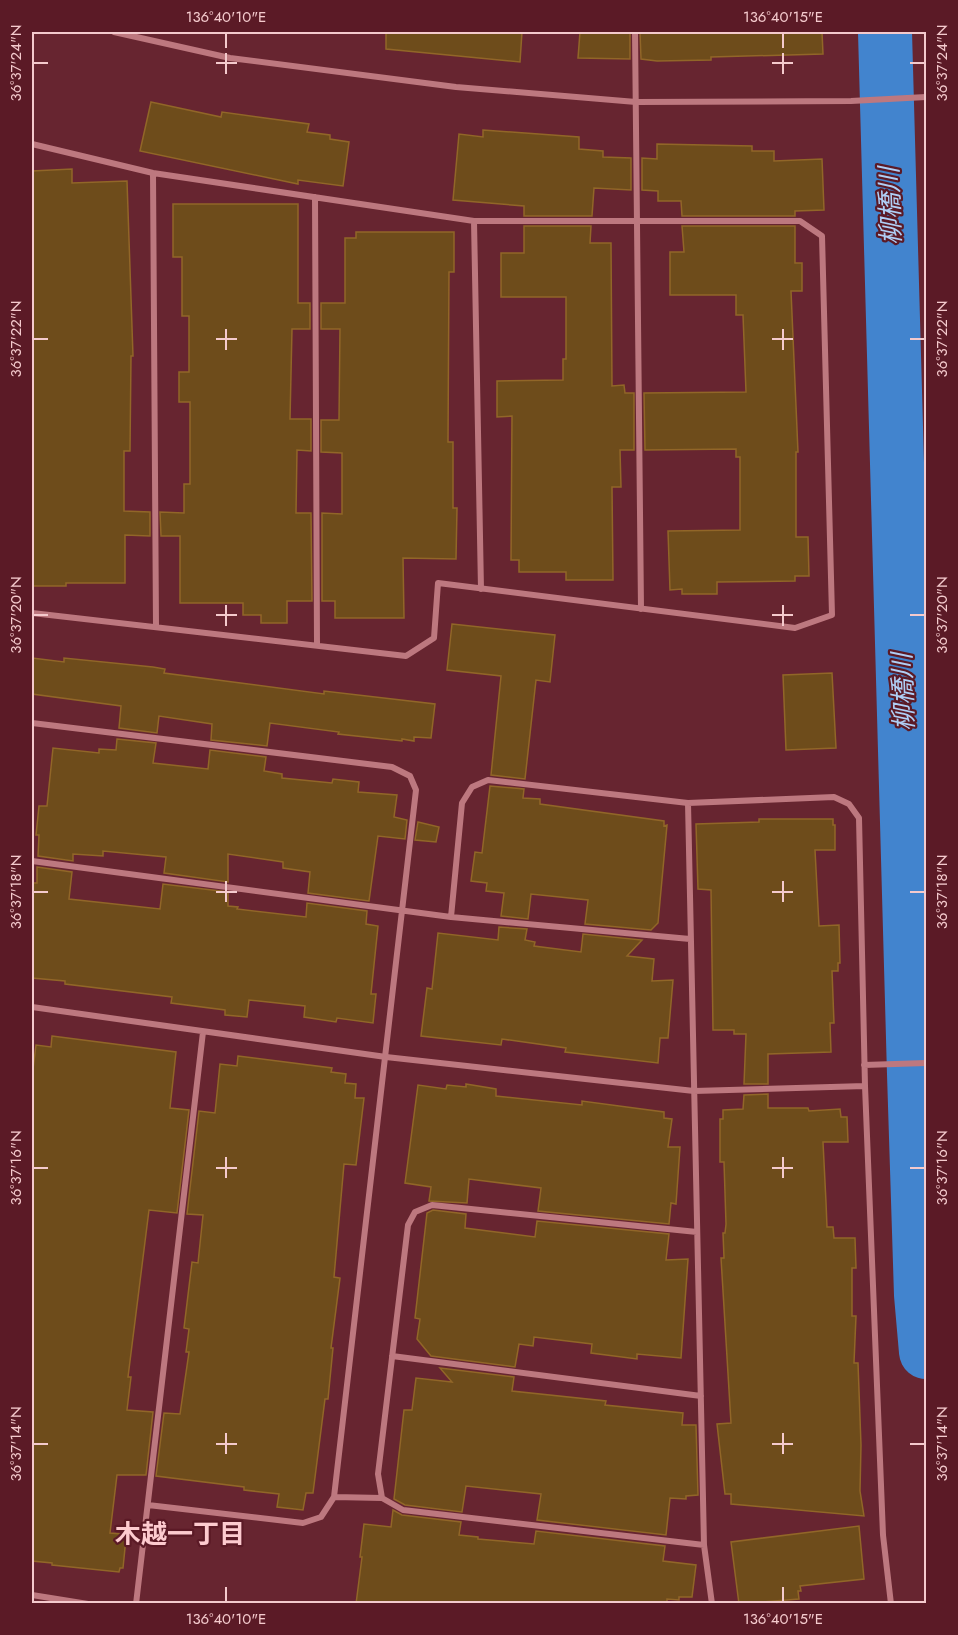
<svg xmlns="http://www.w3.org/2000/svg" width="958" height="1635" viewBox="0 0 958 1635" font-family="Jost,'Noto Sans JP',sans-serif">
<style>
.lines{fill:none;stroke-linecap:round;stroke-linejoin:round}
.river{stroke:#4284ce;stroke-width:54}
.building{fill:#6e4c1b;stroke:#916628;stroke-width:1.5}
.minor{stroke:#bd787f;stroke-width:6}
.ticks{fill:none;stroke:#f4cacd;stroke-width:2}
.labels{text-anchor:middle;stroke-width:4.5;stroke-linejoin:round;paint-order:stroke}
.water-label{font-size:26px;font-style:italic;fill:#afcff6;stroke:#5b1a26}
.neighbourhood-label{font-size:26px;font-weight:bold;fill:#fdcbcf;stroke:#5b1a26}
.neatline{fill:none;stroke:#f4cacd;stroke-width:2}
.ticks-label{font-size:15px;text-anchor:middle;fill:#f4cacd}
</style>
<rect width="100%" height="100%" fill="#672530"/>
<g class="lines">
<!-- river -->
<path class="river" d="M 885,32 L 914,1074 L 921,1295 L 926,1352"/>
</g>
<!-- building -->
<path class="building" d="M 386,32 L 522,32 L 520,62 L 386,49 Z
M 580,32 L 630,32 L 630,59 L 578,58 Z
M 640,32 L 822,32 L 823,54 L 711,57 L 711,60 L 657,61 L 641,59 Z
M 151,102 L 221,117 L 222,112 L 309,124 L 307,132 L 330,135 L 330,139 L 349,142 L 343,186 L 298,180 L 298,184 L 140,151 Z
M 483,130 L 579,137 L 579,149 L 603,151 L 603,157 L 631,158 L 631,190 L 594,188 L 592,216 L 524,216 L 524,206 L 453,200 L 459,134 L 483,137 Z
M 657,144 L 752,146 L 752,151 L 774,151 L 774,161 L 822,159 L 824,210 L 795,211 L 795,216 L 682,216 L 681,201 L 658,201 L 658,191 L 642,190 L 642,158 L 657,159 Z
M 72,169 L 72,183 L 127,181 L 133,356 L 131,356 L 130,451 L 124,451 L 124,511 L 150,512 L 150,536 L 125,535 L 125,583 L 66,583 L 66,586 L 32,586 L 32,171 Z
M 173,204 L 298,204 L 298,303 L 310,303 L 310,329 L 292,329 L 290,419 L 311,419 L 311,451 L 297,450 L 296,513 L 311,513 L 312,601 L 287,601 L 287,623 L 261,623 L 261,615 L 243,615 L 243,603 L 180,603 L 180,536 L 161,536 L 160,512 L 184,513 L 184,484 L 190,484 L 190,402 L 179,402 L 179,372 L 189,372 L 189,316 L 182,316 L 182,257 L 173,257 Z
M 524,226 L 591,226 L 590,243 L 611,243 L 612,386 L 624,385 L 625,393 L 634,393 L 634,450 L 620,450 L 621,487 L 612,487 L 613,580 L 566,580 L 566,572 L 519,572 L 519,560 L 511,560 L 512,416 L 497,417 L 497,381 L 563,380 L 563,359 L 566,359 L 566,297 L 501,297 L 501,253 L 524,253 Z
M 682,226 L 795,226 L 795,263 L 802,263 L 802,291 L 791,291 L 798,452 L 796,452 L 796,537 L 808,537 L 809,576 L 795,576 L 795,581 L 717,582 L 717,594 L 682,594 L 682,589 L 670,590 L 668,531 L 740,530 L 740,457 L 736,457 L 736,449 L 645,450 L 644,393 L 746,392 L 743,315 L 736,315 L 736,295 L 670,295 L 670,252 L 684,252 Z
M 356,232 L 454,232 L 454,272 L 449,272 L 448,442 L 453,442 L 453,508 L 457,508 L 456,559 L 403,558 L 404,618 L 335,618 L 335,601 L 322,601 L 322,513 L 342,514 L 342,453 L 321,452 L 321,420 L 339,420 L 340,329 L 321,329 L 321,303 L 345,303 L 345,238 L 356,238 Z
M 452,624 L 555,635 L 550,682 L 536,680 L 525,779 L 491,775 L 501,676 L 447,670 Z
M 32,658 L 64,662 L 64,658 L 153,667 L 165,669 L 164,673 L 324,694 L 324,691 L 435,704 L 431,738 L 414,737 L 414,741 L 402,739 L 402,741 L 338,734 L 339,732 L 270,723 L 267,746 L 211,740 L 212,724 L 159,716 L 157,733 L 119,728 L 121,706 L 32,694 Z
M 832,673 L 836,748 L 786,750 L 783,675 Z
M 117,739 L 156,743 L 153,763 L 208,769 L 210,750 L 266,757 L 264,771 L 282,774 L 282,778 L 332,783 L 333,779 L 359,782 L 358,792 L 397,795 L 394,817 L 407,820 L 405,839 L 378,836 L 369,901 L 308,893 L 310,872 L 283,868 L 283,862 L 228,854 L 228,882 L 164,873 L 166,857 L 103,851 L 103,856 L 73,854 L 73,861 L 38,856 L 39,835 L 36,835 L 39,806 L 47,806 L 53,748 L 99,753 L 99,749 L 116,750 Z
M 490,786 L 524,789 L 523,798 L 540,799 L 540,804 L 664,821 L 664,826 L 667,825 L 658,923 L 651,930 L 585,924 L 588,900 L 531,894 L 528,919 L 501,916 L 504,893 L 486,891 L 487,883 L 471,881 L 475,852 L 482,853 Z
M 759,819 L 833,819 L 833,825 L 835,825 L 835,850 L 815,850 L 819,926 L 839,925 L 840,963 L 838,963 L 838,971 L 832,971 L 834,1023 L 830,1023 L 831,1052 L 768,1054 L 768,1084 L 744,1084 L 746,1034 L 734,1034 L 734,1030 L 713,1030 L 711,890 L 698,889 L 696,824 L 759,822 Z
M 418,822 L 439,827 L 436,842 L 415,840 Z
M 37,867 L 72,872 L 69,899 L 160,909 L 163,884 L 228,892 L 228,906 L 238,907 L 237,909 L 306,917 L 307,903 L 367,911 L 366,924 L 378,926 L 371,994 L 376,994 L 373,1023 L 337,1018 L 336,1022 L 304,1017 L 305,1006 L 249,1000 L 247,1017 L 225,1015 L 225,1010 L 171,1003 L 172,997 L 65,984 L 65,981 L 32,978 L 32,883 L 37,883 Z
M 499,927 L 527,929 L 525,940 L 535,942 L 534,946 L 581,952 L 583,934 L 642,940 L 627,956 L 654,959 L 652,981 L 673,980 L 668,1038 L 660,1038 L 658,1063 L 565,1052 L 566,1048 L 502,1039 L 501,1045 L 421,1036 L 427,988 L 432,989 L 438,933 L 498,940 Z
M 52,1036 L 176,1052 L 170,1108 L 189,1110 L 177,1213 L 149,1210 L 128,1377 L 131,1377 L 127,1410 L 153,1412 L 146,1475 L 117,1475 L 110,1533 L 122,1534 L 121,1538 L 126,1538 L 123,1568 L 120,1568 L 119,1572 L 52,1565 L 52,1563 L 32,1561 L 32,1077 L 36,1045 L 51,1047 Z
M 238,1056 L 332,1068 L 331,1072 L 346,1074 L 345,1083 L 356,1084 L 355,1098 L 364,1098 L 356,1165 L 344,1164 L 334,1277 L 340,1278 L 331,1348 L 333,1348 L 328,1399 L 325,1399 L 313,1493 L 306,1493 L 303,1510 L 277,1507 L 279,1494 L 244,1490 L 244,1487 L 156,1476 L 164,1413 L 180,1414 L 189,1352 L 186,1352 L 189,1329 L 184,1328 L 192,1262 L 198,1263 L 203,1215 L 187,1214 L 199,1111 L 215,1113 L 220,1064 L 237,1066 Z
M 466,1084 L 496,1089 L 496,1096 L 582,1105 L 582,1101 L 664,1112 L 664,1118 L 672,1119 L 668,1147 L 680,1147 L 676,1204 L 671,1203 L 669,1224 L 538,1211 L 541,1188 L 469,1179 L 467,1203 L 429,1201 L 431,1187 L 405,1183 L 418,1085 L 446,1089 L 447,1085 L 466,1087 Z
M 768,1094 L 768,1108 L 808,1108 L 809,1111 L 840,1109 L 841,1117 L 847,1117 L 848,1142 L 823,1142 L 826,1202 L 827,1227 L 833,1227 L 834,1238 L 855,1238 L 856,1268 L 852,1268 L 852,1316 L 856,1316 L 854,1363 L 858,1363 L 861,1445 L 860,1491 L 864,1516 L 731,1504 L 731,1494 L 725,1494 L 717,1424 L 731,1423 L 721,1258 L 724,1258 L 723,1233 L 725,1233 L 726,1224 L 724,1162 L 720,1162 L 720,1119 L 723,1119 L 723,1110 L 743,1109 L 744,1095 Z
M 433,1210 L 466,1214 L 465,1228 L 535,1237 L 537,1221 L 669,1234 L 666,1260 L 688,1259 L 681,1358 L 637,1354 L 637,1359 L 591,1353 L 592,1344 L 534,1337 L 533,1346 L 519,1344 L 515,1367 L 431,1356 L 417,1339 L 420,1319 L 415,1318 L 427,1213 Z
M 440,1368 L 514,1377 L 512,1391 L 606,1401 L 605,1405 L 683,1413 L 682,1425 L 696,1425 L 698,1495 L 686,1496 L 686,1499 L 670,1498 L 666,1535 L 537,1520 L 541,1494 L 466,1486 L 462,1512 L 405,1505 L 394,1499 L 404,1410 L 412,1410 L 416,1378 L 452,1382 Z
M 393,1510 L 402,1515 L 461,1522 L 459,1535 L 478,1537 L 478,1539 L 534,1544 L 536,1531 L 665,1546 L 663,1561 L 696,1565 L 692,1597 L 679,1597 L 679,1600 L 667,1599 L 667,1604 L 356,1604 L 362,1557 L 360,1557 L 364,1524 L 391,1527 Z
M 859,1526 L 864,1579 L 800,1586 L 801,1591 L 798,1591 L 799,1599 L 739,1604 L 731,1542 Z"/>
<g class="lines">
<!-- minor -->
<path class="minor" d="M 114,32 L 230,58 L 456,87 L 636,102 L 851,101 L 926,97
M 635,32 L 641,609
M 32,144 L 153,173 L 474,221 L 800,221 L 822,236 L 832,615 L 795,628 L 438,583 L 434,638 L 406,656 L 32,613
M 153,173 L 156,626
M 315,197 L 317,644
M 474,221 L 481,589
M 32,723 L 392,767 L 410,776 L 416,790 L 334,1497 L 321,1517 L 303,1523 L 148,1505
M 688,803 L 704,1545 L 712,1604
M 32,861 L 451,917 L 462,803 L 472,787 L 488,780 L 688,803 L 834,797 L 849,804 L 859,818 L 865,1086 L 883,1535 L 891,1604
M 451,917 L 690,939
M 32,1007 L 386,1057 L 694,1091 L 865,1086
M 864,1065 L 926,1063
M 392,1356 L 701,1396
M 334,1497 L 382,1498 L 403,1510 L 704,1545
M 382,1498 L 378,1474 L 408,1225 L 415,1212 L 432,1205 L 697,1232
M 32,1595 L 88,1604
M 136,1604 L 203,1032"/>
</g>
<!-- ticks -->
<path class="ticks" d="M 226,33 L 226,48M 783,33 L 783,48M 226,53 L 226,74M 783,53 L 783,74M 33,63 L 48,63M 216,63 L 237,63M 772,63 L 793,63M 910,63 L 925,63M 226,329 L 226,350M 783,329 L 783,350M 33,339 L 48,339M 216,339 L 237,339M 772,339 L 793,339M 910,339 L 925,339M 226,605 L 226,626M 783,605 L 783,626M 33,615 L 48,615M 216,615 L 237,615M 772,615 L 793,615M 910,615 L 925,615M 226,881 L 226,902M 783,881 L 783,902M 33,892 L 48,892M 216,892 L 237,892M 772,892 L 793,892M 910,892 L 925,892M 226,1157 L 226,1178M 783,1157 L 783,1178M 33,1168 L 48,1168M 216,1168 L 237,1168M 772,1168 L 793,1168M 910,1168 L 925,1168M 226,1433 L 226,1454M 783,1433 L 783,1454M 33,1444 L 48,1444M 216,1444 L 237,1444M 772,1444 L 793,1444M 910,1444 L 925,1444M 226,1587 L 226,1602M 783,1587 L 783,1602"/>
<g class="labels">
<!-- water labels -->
<g class="water-label">
<text transform="translate(890 206) rotate(-92)" y="9">柳橋川</text>
<text transform="translate(903 692) rotate(-92)" y="9">柳橋川</text>
</g>
<!-- neighbourhood labels -->
<g class="neighbourhood-label">
<text x="180" y="1543">木越一丁目</text>
</g>
</g>
<!-- border -->
<rect width="958" height="1635" fill="none" stroke="#5b1a26" stroke-width="66"/>
<rect x="33" y="33" width="892" height="1569" class="neatline"/>
<g class="ticks-label">
<text x="226" y="22">136°40'10"E</text>
<text x="783" y="22">136°40'15"E</text>
<text transform="translate(16 63) rotate(-90)" y="5">36°37'24"N</text>
<text transform="translate(942 63) rotate(-90)" y="5">36°37'24"N</text>
<text transform="translate(16 339) rotate(-90)" y="5">36°37'22"N</text>
<text transform="translate(942 339) rotate(-90)" y="5">36°37'22"N</text>
<text transform="translate(16 615) rotate(-90)" y="5">36°37'20"N</text>
<text transform="translate(942 615) rotate(-90)" y="5">36°37'20"N</text>
<text transform="translate(16 892) rotate(-90)" y="5">36°37'18"N</text>
<text transform="translate(942 892) rotate(-90)" y="5">36°37'18"N</text>
<text transform="translate(16 1168) rotate(-90)" y="5">36°37'16"N</text>
<text transform="translate(942 1168) rotate(-90)" y="5">36°37'16"N</text>
<text transform="translate(16 1444) rotate(-90)" y="5">36°37'14"N</text>
<text transform="translate(942 1444) rotate(-90)" y="5">36°37'14"N</text>
<text x="226" y="1624">136°40'10"E</text>
<text x="783" y="1624">136°40'15"E</text>
</g>
</svg>
